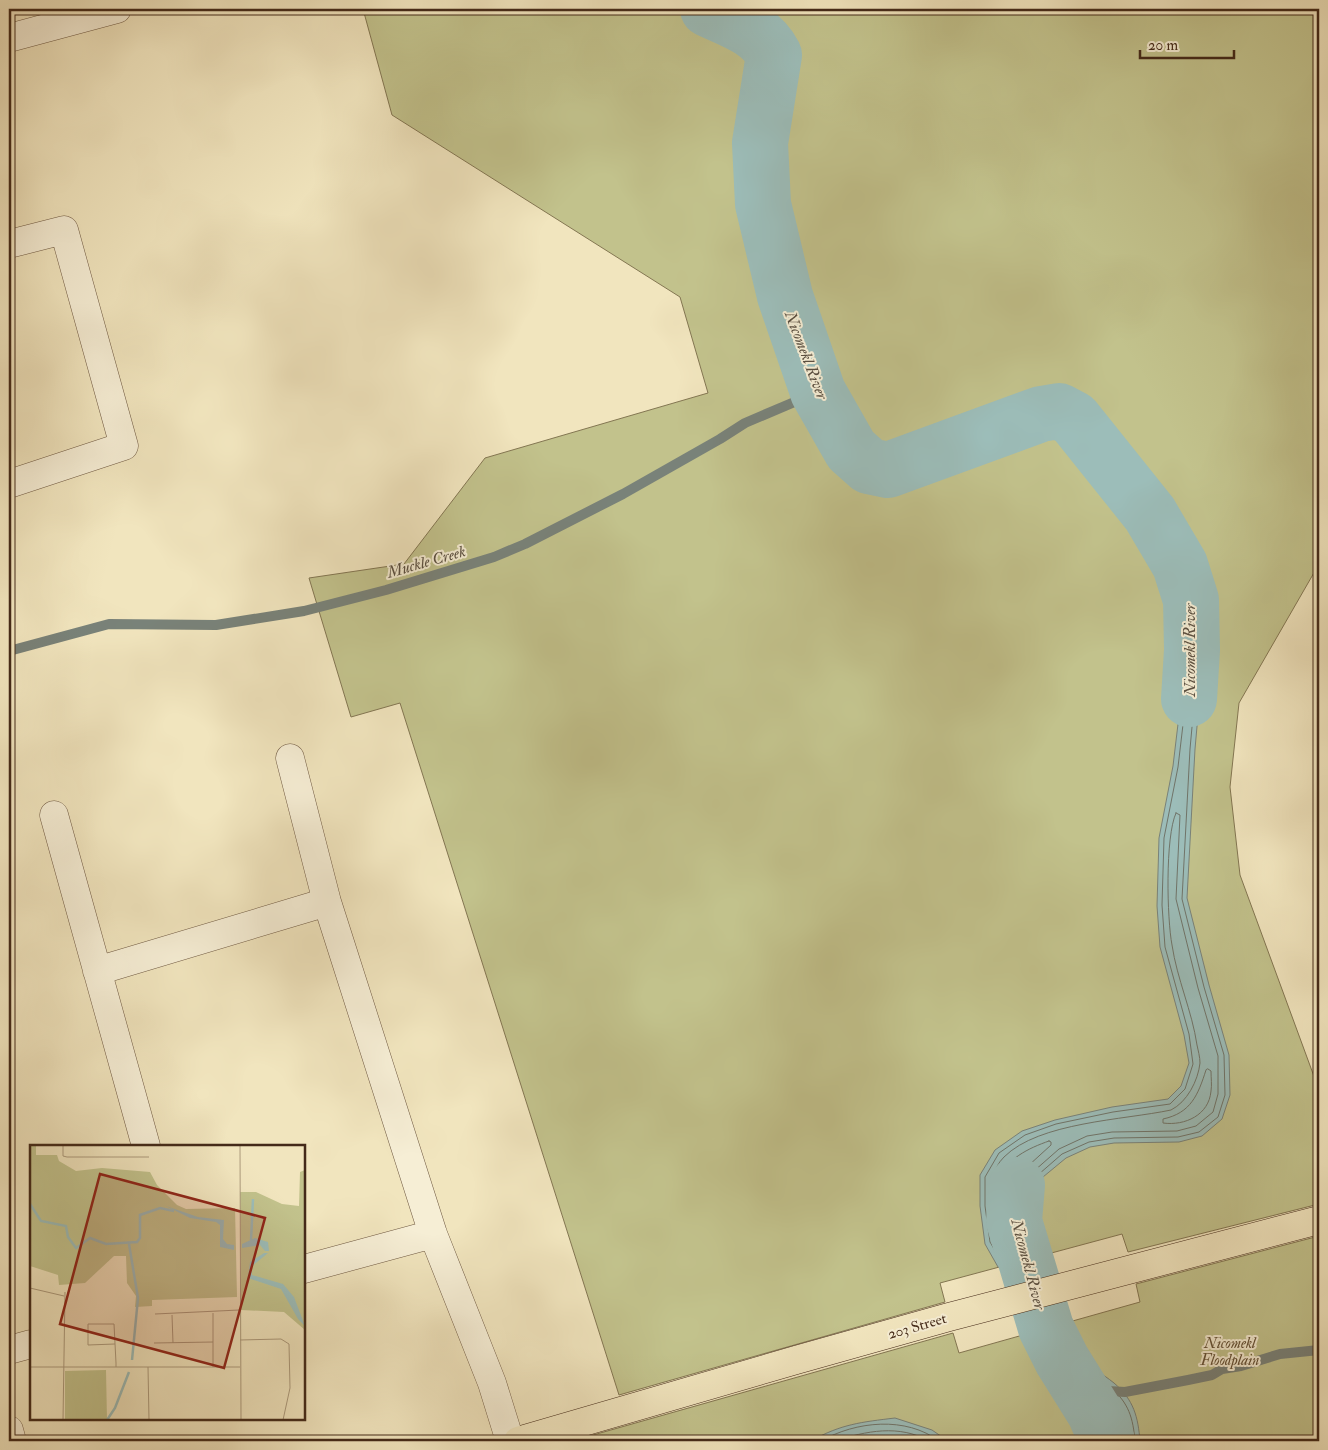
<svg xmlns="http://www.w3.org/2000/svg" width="1328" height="1450" viewBox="0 0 1328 1450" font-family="'IM FELL Double Pica',serif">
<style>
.green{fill:#c2c28c;stroke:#837652}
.water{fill:#9cbdb9;stroke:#798279}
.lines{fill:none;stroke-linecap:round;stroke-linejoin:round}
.shore{stroke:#707469;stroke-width:1}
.stream{stroke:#798279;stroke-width:10}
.river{stroke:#9cbdb9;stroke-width:56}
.minor-casing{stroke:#6f5942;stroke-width:29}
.major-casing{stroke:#442a19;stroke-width:29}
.minor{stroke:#f6eed5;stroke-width:28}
.major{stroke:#f1e5be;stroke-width:28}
.labels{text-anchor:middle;stroke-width:4;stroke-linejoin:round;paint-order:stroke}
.street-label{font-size:15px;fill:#442a19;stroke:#f6eed5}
.park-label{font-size:15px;font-style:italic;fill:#645036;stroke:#f6eed5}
.water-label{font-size:16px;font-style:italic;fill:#5a4f41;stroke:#f6eed5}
.inset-river{fill:none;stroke:#9cbdb9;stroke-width:2.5}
.inset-road{fill:none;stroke:#ac9a7c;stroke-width:1}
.view{fill:#8f2418;fill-opacity:0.15;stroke:#8f2418;stroke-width:2.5}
.inset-edge{fill:none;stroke:#442a19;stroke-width:2.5}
</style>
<rect width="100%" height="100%" fill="#f1e5be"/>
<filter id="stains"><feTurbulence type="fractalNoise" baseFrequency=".004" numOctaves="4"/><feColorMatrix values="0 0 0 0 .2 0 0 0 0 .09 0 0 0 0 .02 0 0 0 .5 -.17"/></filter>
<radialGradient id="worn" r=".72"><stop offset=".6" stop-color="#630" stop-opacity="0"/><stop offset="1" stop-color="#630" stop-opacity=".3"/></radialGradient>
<!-- green -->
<path class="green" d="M 363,9 L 1319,9 L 1319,564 L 1239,703 L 1230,787 L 1240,875 L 1319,1090 L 1319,1204 L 1128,1252 L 1122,1234 L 940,1283 L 945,1302 L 619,1395 L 400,703 L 351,717 L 309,578 L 404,564 L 485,458 L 708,393 L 680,297 L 392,115 Z
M 1319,1236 L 1319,1441 L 572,1441 L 953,1333 L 959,1353 L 1140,1302 L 1136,1284 Z"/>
<!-- water -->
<path class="water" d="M 1207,614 L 1195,749 L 1187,898 L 1209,985 L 1229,1055 L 1230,1095 L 1222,1119 L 1202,1136 L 1179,1142 L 1114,1143 L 1090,1147 L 1066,1158 L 1043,1177 L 1030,1203 L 1031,1230 L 1039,1256 L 998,1267 L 985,1244 L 980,1206 L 980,1175 L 995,1150 L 1022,1131 L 1055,1120 L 1112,1107 L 1168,1099 L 1181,1086 L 1189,1063 L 1184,1035 L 1160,947 L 1157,906 L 1159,838 L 1173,766 L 1183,682 L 1186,626 Z
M 1067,1323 C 1075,1339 1082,1355 1096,1369 C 1101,1374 1108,1378 1114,1383 C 1134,1400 1138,1417 1140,1441 L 1083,1441 L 1061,1395 L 1035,1354 L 1027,1334 Z
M 895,1418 L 932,1430 L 948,1441 L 811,1441 C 841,1424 862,1422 895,1418 Z"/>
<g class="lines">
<!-- shore -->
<path class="shore" d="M 1197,625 L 1201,628 L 1190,749 L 1182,899 L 1204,987 L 1224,1055 L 1225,1095 L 1218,1117 L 1199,1132 L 1178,1137 L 1114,1138 L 1089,1142 L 1062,1154 L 1039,1174 L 1026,1201 L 1026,1231 L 1032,1253 L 1001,1261 L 990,1242 L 985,1206 L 985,1177 L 999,1153 L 1025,1135 L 1056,1124 L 1113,1112 L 1170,1104 L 1185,1089 L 1193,1064 L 1189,1034 L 1165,947 L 1162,905 L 1164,838 L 1178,767 L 1188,682 L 1191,630 Z
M 1176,813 L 1180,815 L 1176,899 L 1198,988 L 1218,1056 L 1218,1094 L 1213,1112 L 1196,1126 L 1177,1131 L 1112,1132 L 1087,1136 L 1059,1149 L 1034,1171 L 1020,1199 L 1019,1231 L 1024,1248 L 1004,1254 C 993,1240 991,1217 991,1199 C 991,1184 992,1169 1004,1157 C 1039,1122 1124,1120 1171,1110 C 1187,1102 1198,1081 1200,1063 C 1200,1057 1198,1050 1197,1045 C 1192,1011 1177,979 1172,945 C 1167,919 1165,837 1176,813 Z
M 1208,1069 L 1211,1071 C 1211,1078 1212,1085 1211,1091 C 1209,1115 1185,1126 1163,1123 L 1163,1119 C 1191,1113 1198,1095 1206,1070 Z
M 1049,1141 L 1051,1142 L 1051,1145 L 1028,1166 L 1013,1197 L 1012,1231 L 1014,1242 L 1013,1244 L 1008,1245 C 1001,1237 1001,1226 1000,1215 C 999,1205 996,1191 999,1181 C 1005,1159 1029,1148 1049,1141 Z
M 821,1441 C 856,1421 906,1416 939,1441
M 835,1441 C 866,1431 899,1424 929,1441
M 1088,1441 L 1086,1434 L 1065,1392 L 1040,1352 L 1035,1339 L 1036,1336 L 1062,1329 L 1064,1330 C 1072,1345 1080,1360 1092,1372 C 1097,1378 1104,1382 1110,1387 C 1129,1403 1133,1418 1135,1441
M 1094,1441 C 1093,1420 1057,1369 1045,1349 L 1043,1343 L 1044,1341 L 1061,1337 L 1070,1355 L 1087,1376 L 1119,1405 L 1127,1422 L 1129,1441
M 1102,1441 L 1099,1428 L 1071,1376 L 1072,1372 L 1075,1373 C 1098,1401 1118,1399 1122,1441"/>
<!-- stream -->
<path class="stream" d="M 9,651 L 109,624 L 216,625 L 304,611 L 386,590 L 494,557 L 525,544 L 623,494 L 720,439 L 745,423 L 818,392
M 1108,1391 L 1125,1392 L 1188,1380 L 1212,1375 L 1222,1369 L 1241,1366 L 1280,1354 L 1319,1350"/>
<!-- river -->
<path class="river" d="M 708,9 C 733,21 761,29 774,55 L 760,143 L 763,204 L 785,296 L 818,392 L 851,450 L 869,466 L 888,470 L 1041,414 L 1059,411 L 1074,419 L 1150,514 L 1180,565 L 1191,600 L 1192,650 L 1189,699
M 1017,1185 L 1014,1221 L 1046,1328 L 1062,1360 L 1095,1413 L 1107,1441"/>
<defs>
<path id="minor" d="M 9,38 L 117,9
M 9,244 L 64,230 L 124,446 L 9,484
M 290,758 L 327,902 L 433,1234 L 492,1383 L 510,1441
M 54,815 L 146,1146
M 97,971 L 327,902
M 304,1269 L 433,1234
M 9,1350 L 31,1344
M 9,1430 L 12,1441"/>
<path id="major" d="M 518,1441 L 796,1360 L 949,1317 L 1319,1220"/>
</defs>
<!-- minor casing -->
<use href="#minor" class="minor-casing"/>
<!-- major casing -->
<use href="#major" class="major-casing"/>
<!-- minor -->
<use href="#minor" class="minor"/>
<!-- major -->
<use href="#major" class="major"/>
</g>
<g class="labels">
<!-- street labels -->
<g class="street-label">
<text transform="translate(917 1326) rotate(-16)" y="5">203 Street</text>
</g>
<!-- park labels -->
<g class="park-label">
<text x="1230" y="1348">Nicomekl<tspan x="1230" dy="17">Floodplain</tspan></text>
</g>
<!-- water labels -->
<g class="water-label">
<text transform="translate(807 355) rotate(69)" y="6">Nicomekl River</text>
<text transform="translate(426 561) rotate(-16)" y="6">Muckle Creek</text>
<text transform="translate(1189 650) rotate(-90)" y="6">Nicomekl River</text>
<text transform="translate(1029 1264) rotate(75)" y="6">Nicomekl River</text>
</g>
</g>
<!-- overview -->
<g transform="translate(30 1145)">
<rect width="275" height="275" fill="#f1e5be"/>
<path d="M 0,0 L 6,0 L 6,10 L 27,10 L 29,16 L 46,26 L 72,23 L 120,27 L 127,40 L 147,60 L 156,64 L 205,63 L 207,152 L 122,155 L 122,161 L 105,162 L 106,151 L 97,138 L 96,111 L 84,111 L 55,138 L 29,140 L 28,130 L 0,121 ZM 275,25 L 275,185 L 254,167 L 211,165 L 210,47 L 226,47 L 252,59 L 269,61 L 270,27 ZM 76,225 L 77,275 L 35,275 L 35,226 Z" fill="#c2c28c"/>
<path d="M 136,61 L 168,72 L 194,75 L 193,94 L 197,99 L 204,100 L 204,105 L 190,102 L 190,80 L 186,77 L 160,73 ZM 225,93 L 238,97 L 239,106 L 235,106 L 230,100 L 212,103 L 212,99 ZM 234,108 L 238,108 L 221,122 L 222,130 L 253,139 L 264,152 L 275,181 L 268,174 L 251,144 L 218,133 L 220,117 Z" fill="#9cbdb9"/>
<path class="inset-river" d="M 0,59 L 11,76 L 36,81 L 38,92 L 46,103 L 60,93 L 76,99 L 107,97 L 110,93 L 110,70 L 130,63 L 144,66M 221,95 L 223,54M 99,99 L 108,153 L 102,215M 77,275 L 85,263 L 99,227"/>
<path class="inset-road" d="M 33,0 L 33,11 L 37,12 L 119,12M 210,0 L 211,275M 0,143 L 34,151M 183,168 L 183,222M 125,169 L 209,165M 142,170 L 143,198M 210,195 L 251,194 L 259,199 L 260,243 L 253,275M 124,198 L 183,197M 85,199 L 58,200 L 58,179 L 84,179 L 86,218 L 86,222M 0,222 L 210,222M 118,222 L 119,275M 33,275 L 35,147"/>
<path class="view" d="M 70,29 L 235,73 L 194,223 L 30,179 Z"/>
<rect width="275" height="275" class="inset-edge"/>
</g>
<!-- margin -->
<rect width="1328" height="1450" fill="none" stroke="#f1e5be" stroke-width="30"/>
<rect x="10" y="10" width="1308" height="1430" fill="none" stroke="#442a19" stroke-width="2.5"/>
<rect x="15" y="15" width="1298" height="1420" fill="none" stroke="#442a19"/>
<!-- scale -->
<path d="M1140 50v8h94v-8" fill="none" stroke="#442a19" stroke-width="2.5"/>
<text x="1148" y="50" font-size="15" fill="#442a19" stroke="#f6eed5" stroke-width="4" paint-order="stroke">20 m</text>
<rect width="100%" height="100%" filter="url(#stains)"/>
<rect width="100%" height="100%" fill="url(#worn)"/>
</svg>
